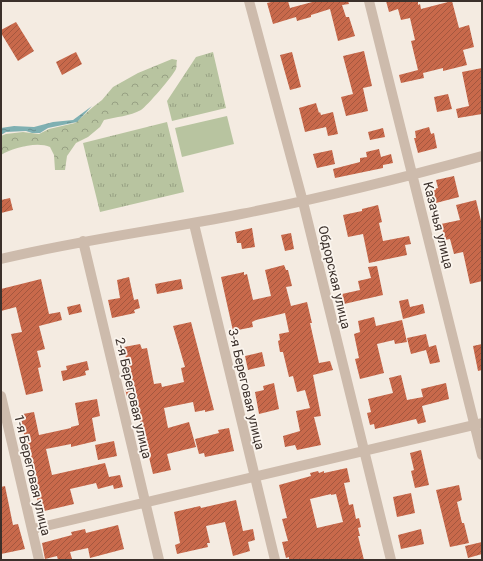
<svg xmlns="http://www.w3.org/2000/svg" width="483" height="561" viewBox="0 0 483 561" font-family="Roboto,sans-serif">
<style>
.green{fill:#b8c4a0}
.forest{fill:url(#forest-crowns)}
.park{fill:url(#park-tufts)}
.water{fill:url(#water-ripples)}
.building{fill:url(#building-hatch);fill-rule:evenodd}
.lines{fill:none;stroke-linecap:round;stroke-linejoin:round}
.minor{stroke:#cdbbac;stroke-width:10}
.labels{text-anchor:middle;stroke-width:3.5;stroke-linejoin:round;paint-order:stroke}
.street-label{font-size:13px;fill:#3b302b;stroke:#fbf5ee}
</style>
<defs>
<pattern id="forest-crowns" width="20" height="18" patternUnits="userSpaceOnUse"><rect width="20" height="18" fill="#b8c4a0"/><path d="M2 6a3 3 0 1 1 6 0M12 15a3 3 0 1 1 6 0" fill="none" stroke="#97a083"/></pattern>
<pattern id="park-tufts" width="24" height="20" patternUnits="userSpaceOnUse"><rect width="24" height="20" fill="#b8c4a0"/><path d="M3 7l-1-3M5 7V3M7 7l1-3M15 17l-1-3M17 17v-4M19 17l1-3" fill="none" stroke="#97a083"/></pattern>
<pattern id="water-ripples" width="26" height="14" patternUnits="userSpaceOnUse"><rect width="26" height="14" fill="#7fb0b2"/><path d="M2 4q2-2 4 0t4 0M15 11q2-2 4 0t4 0" fill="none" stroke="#699091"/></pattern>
<pattern id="building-hatch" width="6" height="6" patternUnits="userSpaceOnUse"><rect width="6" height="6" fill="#c8694b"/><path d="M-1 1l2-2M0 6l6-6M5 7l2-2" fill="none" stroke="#a4573f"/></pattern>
</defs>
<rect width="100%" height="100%" fill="#f4ebe1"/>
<!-- green -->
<path class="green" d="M 227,116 L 234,144 L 182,157 L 175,128 Z"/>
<!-- forest -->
<path class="forest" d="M 172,59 L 177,60 C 176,63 177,67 176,69 C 173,76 147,106 141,110 C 130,116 116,117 104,120 L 100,127 L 88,137 L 76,143 L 67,156 L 65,170 L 55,170 L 54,155 L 50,147 C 37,141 12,148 1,155 L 1,136 L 6,134 L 23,132 L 39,134 L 49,129 L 75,123 L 93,107 L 102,100 L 113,87 L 138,73 Z"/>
<!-- park -->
<path class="park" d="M 213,52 L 226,108 L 172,121 L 167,101 L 196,57 Z
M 167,122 L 184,192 L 100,212 L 83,143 Z"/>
<!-- water -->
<path class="water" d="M 92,106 L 77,122 L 48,128 L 40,133 L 32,133 L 26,131 L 6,132 L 1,135 L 1,128 L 14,126 L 34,127 L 53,122 L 73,120 Z"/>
<!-- building -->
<path class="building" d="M 275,1 L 288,1 L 290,8 L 316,1 L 348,1 L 349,4 L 342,5 L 346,17 L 349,17 L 355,36 L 338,41 L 330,9 L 311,15 L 311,17 L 297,21 L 296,17 L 273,24 L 267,3 Z
M 386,1 L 418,1 L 418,5 L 420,4 L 421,9 L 452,1 L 459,28 L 469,25 L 474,47 L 463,50 L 467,65 L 443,71 L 443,68 L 423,73 L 424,78 L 401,83 L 399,75 L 418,70 L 411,41 L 415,40 L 410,18 L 401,20 L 398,9 L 389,12 Z
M 16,22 L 34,51 L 18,61 L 1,33 L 1,30 Z
M 364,51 L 372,86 L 363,88 L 368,111 L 346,116 L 341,97 L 353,94 L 343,56 Z
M 76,52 L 82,64 L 62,75 L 56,62 Z
M 292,52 L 301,87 L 290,90 L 280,55 Z
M 482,68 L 482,114 L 458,118 L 456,109 L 469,106 L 462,72 Z
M 448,94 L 452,109 L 437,112 L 434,97 Z
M 316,103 L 319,113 L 320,112 L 321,115 L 333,112 L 338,134 L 328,136 L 326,127 L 305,132 L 299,108 Z
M 429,127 L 431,134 L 434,133 L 437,148 L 418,153 L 414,138 L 416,138 L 415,131 Z
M 383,128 L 385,137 L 370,140 L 368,132 Z
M 379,149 L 381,157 L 391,154 L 393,163 L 383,165 L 383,168 L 335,178 L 333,169 L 360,162 L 360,158 L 367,157 L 366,152 Z
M 332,150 L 335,164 L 317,168 L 313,154 Z
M 454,176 L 459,197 L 436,203 L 433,189 L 438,188 L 436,180 Z
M 10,198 L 13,210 L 1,213 L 1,200 Z
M 476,200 L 482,225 L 482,281 L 470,284 L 463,252 L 454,254 L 450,239 L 445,240 L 441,224 L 460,220 L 456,205 Z
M 378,205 L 382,222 L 379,223 L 383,241 L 409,236 L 411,244 L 405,245 L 407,255 L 369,263 L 363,234 L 348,237 L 343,215 L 362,211 L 362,209 Z
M 252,228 L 255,247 L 242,249 L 241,243 L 237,243 L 235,232 Z
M 291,233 L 294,249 L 285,251 L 281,235 Z
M 284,265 L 286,270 L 288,270 L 292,286 L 286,287 L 291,306 L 307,302 L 312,323 L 310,323 L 319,363 L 330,361 L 333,370 L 313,375 L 321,416 L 314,417 L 321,445 L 297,450 L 295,445 L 285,447 L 283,436 L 300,431 L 296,411 L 310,408 L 305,390 L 297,392 L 293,376 L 289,377 L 283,352 L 280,352 L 278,341 L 280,340 L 279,334 L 289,332 L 285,313 L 256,320 L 252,322 L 253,327 L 233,331 L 221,277 L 244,272 L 244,275 L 247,274 L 253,300 L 271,296 L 265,270 Z
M 377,266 L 383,295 L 344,304 L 342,294 L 360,290 L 358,281 L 371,278 L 368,267 Z
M 129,277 L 134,300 L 138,299 L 140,308 L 134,310 L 135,313 L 112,318 L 108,300 L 120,298 L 117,280 Z
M 41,279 L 49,314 L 60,312 L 62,320 L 39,326 L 45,349 L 37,351 L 41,367 L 38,368 L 43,391 L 26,395 L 11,334 L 22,332 L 16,307 L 1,311 L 1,289 Z
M 181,279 L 183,289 L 157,294 L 155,284 Z
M 408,299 L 410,307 L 423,304 L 425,313 L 403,319 L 399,301 Z
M 80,304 L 82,312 L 69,315 L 67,307 Z
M 374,317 L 376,326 L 402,320 L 407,342 L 395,344 L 394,340 L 377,344 L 384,373 L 360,379 L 355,359 L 359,358 L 354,334 L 360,332 L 358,321 Z
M 191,322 L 214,410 L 205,412 L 205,410 L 195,412 L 193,402 L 164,408 L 168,428 L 189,422 L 196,447 L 167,454 L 171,470 L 153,474 L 135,399 L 128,400 L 125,389 L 131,388 L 124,347 L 140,344 L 142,349 L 147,348 L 154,384 L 161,383 L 162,387 L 184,382 L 181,368 L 185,367 L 173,326 Z
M 426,334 L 429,347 L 436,345 L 440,362 L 430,364 L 426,350 L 411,354 L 407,338 Z
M 482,344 L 482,370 L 478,371 L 473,346 Z
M 262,352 L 265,366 L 248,370 L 245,356 Z
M 87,361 L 89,370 L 85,371 L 86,375 L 63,381 L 61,371 L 67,370 L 66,366 Z
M 401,375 L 407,400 L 423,397 L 421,389 L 446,383 L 449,399 L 422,406 L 426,422 L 418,424 L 416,419 L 375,429 L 374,424 L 370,425 L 367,413 L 371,412 L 368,399 L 393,393 L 389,378 Z
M 274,383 L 279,409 L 259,414 L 255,392 L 264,390 L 263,386 Z
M 97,399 L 100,416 L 92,418 L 96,441 L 71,447 L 71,444 L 46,449 L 52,475 L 105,463 L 109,477 L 120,475 L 123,487 L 114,489 L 113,485 L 98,489 L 96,483 L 70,489 L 74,504 L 40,512 L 23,438 L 25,438 L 21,421 L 25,420 L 23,414 L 34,412 L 39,435 L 71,428 L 71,427 L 79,425 L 75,403 Z
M 229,428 L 234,451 L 205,457 L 204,453 L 199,454 L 195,439 L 219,433 L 218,430 Z
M 114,441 L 117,456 L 98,460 L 95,445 Z
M 421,450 L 429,485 L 415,488 L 411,471 L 414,470 L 410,453 Z
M 347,468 L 350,482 L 344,483 L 349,505 L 353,504 L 356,519 L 359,518 L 361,527 L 358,528 L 360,536 L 358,536 L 364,560 L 289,560 L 289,557 L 286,558 L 282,542 L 288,541 L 282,519 L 287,518 L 279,485 L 311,476 L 310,473 L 318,471 L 319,473 L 324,471 L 324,473 ZM 331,494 L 331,495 L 336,494 L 343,522 L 317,528 L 310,499 Z
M 459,485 L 462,500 L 457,502 L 462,523 L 464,523 L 469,543 L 450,547 L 436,490 Z
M 5,486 L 13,525 L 18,524 L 25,549 L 1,554 L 1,487 Z
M 411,493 L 415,513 L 397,517 L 393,497 Z
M 236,500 L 243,531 L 253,529 L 255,540 L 248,542 L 250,551 L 233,556 L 225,522 L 206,526 L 210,543 L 207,543 L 208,547 L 177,554 L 175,545 L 180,543 L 174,512 L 200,506 L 201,508 Z
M 118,525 L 124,549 L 90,558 L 88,548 L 70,552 L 72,559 L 58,560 L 57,556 L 45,559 L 42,543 L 72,535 L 71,532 L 85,529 L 86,533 Z
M 421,529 L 424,544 L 401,549 L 398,535 Z
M 482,542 L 482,554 L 468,558 L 465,546 Z"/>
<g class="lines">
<!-- minor -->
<path class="minor" d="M 249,1 L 303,202 L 391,560
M 369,1 L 482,455
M 194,224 L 275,560
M 83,241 L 159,560
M 1,259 C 80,240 161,230 241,214 C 322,198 402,178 482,156
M 1,396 L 39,560
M 33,529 L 482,423"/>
</g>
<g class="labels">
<!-- street labels -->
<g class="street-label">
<text transform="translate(439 225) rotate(76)" y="5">Казачья улица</text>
<text transform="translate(335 277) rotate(77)" y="5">Обдорская улица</text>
<text transform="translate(247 389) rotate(77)" y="5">3-я Береговая улица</text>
<text transform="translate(134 398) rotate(77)" y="5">2-я Береговая улица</text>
<text transform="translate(33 475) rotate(77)" y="5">1-я Береговая улица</text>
</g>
</g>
<!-- border -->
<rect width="483" height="561" fill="none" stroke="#3b302b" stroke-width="4"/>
</svg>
